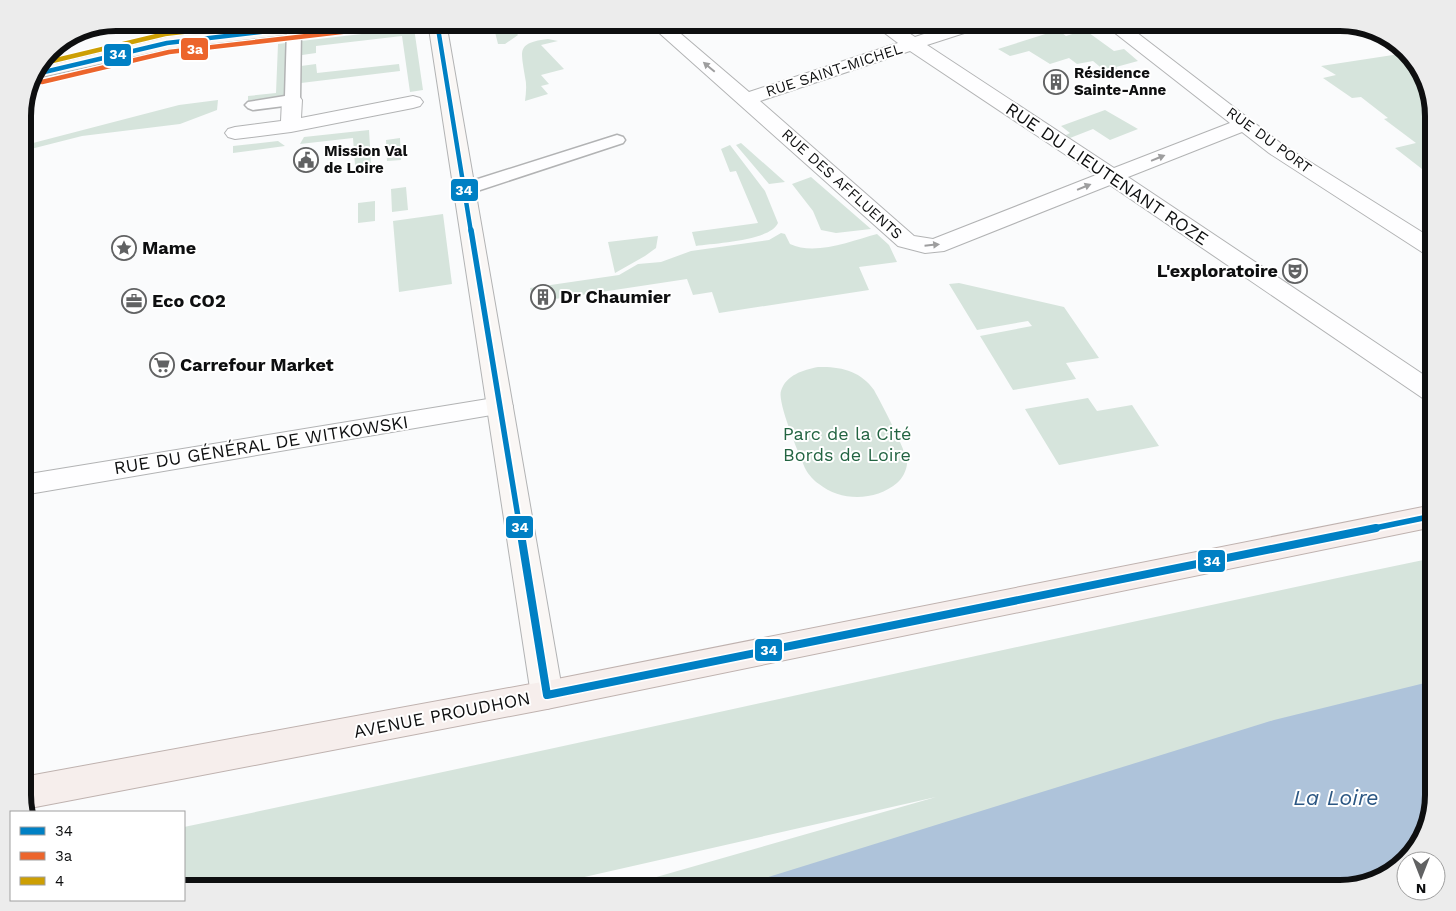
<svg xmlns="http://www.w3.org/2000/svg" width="1456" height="911" viewBox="0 0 1456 911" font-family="'Work Sans',sans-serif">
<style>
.green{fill:#d6e4dc}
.water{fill:#aec3da}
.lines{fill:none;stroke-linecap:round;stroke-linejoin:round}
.lane-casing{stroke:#b2b3b4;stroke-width:3}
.street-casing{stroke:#b2b3b4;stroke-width:2}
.secondary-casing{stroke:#b2b3b4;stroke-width:2}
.primary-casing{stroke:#bfb2af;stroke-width:2}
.lane{fill:#fefeff;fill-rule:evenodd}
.street{fill:#fefeff;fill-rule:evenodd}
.secondary{fill:#faf7f5;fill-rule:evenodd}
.primary{fill:#f6eeec;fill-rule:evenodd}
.bus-1-far2-casing{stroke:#fff;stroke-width:7}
.bus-1-far1-casing{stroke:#fff;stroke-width:9}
.bus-1-casing{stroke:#fff;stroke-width:11}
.bus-2-casing{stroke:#fff;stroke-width:7}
.bus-3-casing{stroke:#fff;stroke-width:7}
.bus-1-far2{stroke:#0080c4;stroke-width:4.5}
.bus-1-far1{stroke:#0080c4;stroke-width:5.5}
.bus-1{stroke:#0080c4;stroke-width:8}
.bus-2{stroke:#ec652c;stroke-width:4.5}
.bus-3{stroke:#cd9f03;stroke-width:4.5}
.oneway{fill:#9e9e9f}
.labels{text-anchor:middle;stroke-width:4;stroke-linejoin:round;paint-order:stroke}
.far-street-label{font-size:15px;fill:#0e0f10;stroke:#fff}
.far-poi-label{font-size:15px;font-weight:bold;fill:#0e0f10;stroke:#fff;text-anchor:start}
.street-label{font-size:18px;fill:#0e0f10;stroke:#fff}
.poi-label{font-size:18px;font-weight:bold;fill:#0e0f10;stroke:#fff;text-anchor:start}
.park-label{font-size:18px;fill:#236442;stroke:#fff}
.near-water-label{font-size:22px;font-style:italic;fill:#2c5783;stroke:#fff}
.rim{fill:none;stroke:#0e0f10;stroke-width:6}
.line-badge{stroke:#fff;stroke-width:2}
.badge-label{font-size:14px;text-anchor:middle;font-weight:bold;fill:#fff}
</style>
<rect width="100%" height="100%" fill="#fafbfc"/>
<!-- green -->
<path class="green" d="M 504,23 L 504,22 L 530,23 L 512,27 L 518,35 L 505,44 L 498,44 L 494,28 L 496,24 Z
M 414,28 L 423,90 L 410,92 L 402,36 L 316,46 L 316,53 L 302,55 L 301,41 Z
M 1058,30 L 1066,36 L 1085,30 L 1114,51 L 1124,49 L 1138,61 L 1116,67 L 1119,70 L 1105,71 L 1093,61 L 1077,64 L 1069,58 L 1050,64 L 1029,51 L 1010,56 L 998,49 Z
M 548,39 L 558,41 L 541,45 L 564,69 L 541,75 L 549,84 L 541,86 L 548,94 L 525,101 C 526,93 527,85 525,77 C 521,50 516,43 548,39 Z
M 286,43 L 285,96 L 248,101 L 248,96 L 276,93 L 278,44 Z
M 1406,53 L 1421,70 L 1433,116 L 1433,175 L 1431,176 L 1395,148 L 1416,143 L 1384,119 L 1388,118 L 1361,97 L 1352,98 L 1323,78 L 1336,75 L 1321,66 Z
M 316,64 L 317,73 L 399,64 L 400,71 L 301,83 L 301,66 Z
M 218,100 L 217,110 L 180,124 L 82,136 L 23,151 L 23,143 L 33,143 L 179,105 Z
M 1105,110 L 1138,129 L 1110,140 L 1093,129 L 1070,138 L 1066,135 L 1070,133 L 1061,126 Z
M 369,130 L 371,163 L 355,165 L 353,138 L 300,144 L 304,137 Z
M 400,138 L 401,160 L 387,161 L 386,140 Z
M 278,141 L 285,146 L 233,153 L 233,146 Z
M 741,143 L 785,182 L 769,184 L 736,145 Z
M 730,145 L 765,191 L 778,223 C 770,241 715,243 696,246 L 692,232 L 758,223 L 736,171 L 730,172 L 721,149 Z
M 811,177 L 871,229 L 836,233 L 821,230 L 813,211 L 792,184 Z
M 406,187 L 408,210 L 392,212 L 391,189 Z
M 375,201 L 375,221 L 358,223 L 358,203 Z
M 443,214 L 452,284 L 399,292 L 393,221 Z
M 781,233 L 785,234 L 790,244 C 815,256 851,241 877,234 L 889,245 L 897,262 L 859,267 L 869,290 L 719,313 L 712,292 L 693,295 L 687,279 L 555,299 L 553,292 L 532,295 L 530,288 L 619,275 L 638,264 L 661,262 L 691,251 L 769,240 Z
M 658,236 L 656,248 L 645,256 L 615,273 L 608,242 Z
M 959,283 L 1064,307 L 1099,358 L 1066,363 L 1076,379 L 1013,390 L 980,336 L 1032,326 L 1028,321 L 977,330 L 949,284 Z
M 818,367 C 840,366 861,371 874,390 C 882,405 906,449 907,463 C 907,470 902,479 897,483 C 876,501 841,502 819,484 C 814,481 809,475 806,470 C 800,457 777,402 781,391 C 786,375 803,370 818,367 Z
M 1088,398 L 1097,411 L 1132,405 L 1159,446 L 1059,465 L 1025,409 Z
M 1433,558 L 1433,795 L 1418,847 L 1386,876 L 1340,888 L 618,888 L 936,797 L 536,888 L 184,888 L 184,827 C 601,740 1016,645 1433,558 Z"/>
<!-- water -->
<path class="water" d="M 1433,681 L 1433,795 L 1418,847 L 1386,876 L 1340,888 L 733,888 L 1274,720 Z"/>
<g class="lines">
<defs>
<path id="lane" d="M 294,25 L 301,29 L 300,100 L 297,103 L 292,105 L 253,110 L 248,108 L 245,105 L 248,102 L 285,96 L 287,29 Z
M 617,135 L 623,137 L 625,140 L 623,143 L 471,193 L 459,193 L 457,189 L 459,185 Z"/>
<path id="street" d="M 191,22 L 209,22 L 201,44 L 194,46 L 187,44 L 185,40 Z
M 647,22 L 667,22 L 749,92 L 898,43 L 870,22 L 892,22 L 915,37 L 960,22 L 989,22 L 986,26 L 927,45 L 1114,168 L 1230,123 L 1101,22 L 1123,22 L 1283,145 L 1433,239 L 1433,256 L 1425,254 L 1269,153 L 1242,132 L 1128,177 L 1433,381 L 1433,402 L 1424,399 L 1110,185 L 944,251 L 925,253 L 898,246 ZM 910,51 L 1096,175 L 933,239 L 914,236 L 760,101 Z
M 292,94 L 299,96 L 302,100 L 301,118 L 413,96 L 420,98 L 423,102 L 420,106 L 413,108 L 291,132 L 235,139 L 228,137 L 225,133 L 228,129 L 235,127 L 281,121 L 282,100 L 285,96 Z
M 500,397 L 509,400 L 513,406 L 509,412 L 23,495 L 23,475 Z"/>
<path id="secondary" d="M 297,22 L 358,22 L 355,26 L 349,27 L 167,49 L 37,78 L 42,67 L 167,37 Z
M 428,22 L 446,22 L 563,695 L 559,705 L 547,709 L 535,705 L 531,695 Z"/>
<path id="primary" d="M 1433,505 L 1433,527 L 547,709 L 25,809 L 23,801 L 23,777 L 547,681 Z"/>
</defs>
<!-- lane casing -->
<use href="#lane" class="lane-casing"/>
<!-- street casing -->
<use href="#street" class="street-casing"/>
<!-- secondary casing -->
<use href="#secondary" class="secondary-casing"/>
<!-- primary casing -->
<use href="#primary" class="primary-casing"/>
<!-- lane -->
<use href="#lane" class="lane"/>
<!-- street -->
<use href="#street" class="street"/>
<!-- secondary -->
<use href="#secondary" class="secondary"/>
<!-- primary -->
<use href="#primary" class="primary"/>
<defs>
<path id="bus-1-far2" d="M 437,22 L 471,232
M 40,73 L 167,43 L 345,22"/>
<path id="bus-1-far1" d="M 471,230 L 520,529
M 1370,529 L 1433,516"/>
<path id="bus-1" d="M 520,528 L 547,695
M 547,695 L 1376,528"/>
<path id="bus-2" d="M 42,82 L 169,52 L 350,31"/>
<path id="bus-3" d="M 44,63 L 165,34 L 268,22"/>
</defs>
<!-- bus-1-far2 casing -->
<use href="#bus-1-far2" class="bus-1-far2-casing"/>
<!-- bus-1-far1 casing -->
<use href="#bus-1-far1" class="bus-1-far1-casing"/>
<!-- bus-1 casing -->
<use href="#bus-1" class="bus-1-casing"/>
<!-- bus-2 casing -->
<use href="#bus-2" class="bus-2-casing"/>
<!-- bus-3 casing -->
<use href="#bus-3" class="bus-3-casing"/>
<!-- bus-1-far2 -->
<use href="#bus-1-far2" class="bus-1-far2"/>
<!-- bus-1-far1 -->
<use href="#bus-1-far1" class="bus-1-far1"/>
<!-- bus-1 -->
<use href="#bus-1" class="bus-1"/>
<!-- bus-2 -->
<use href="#bus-2" class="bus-2"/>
<!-- bus-3 -->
<use href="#bus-3" class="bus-3"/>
</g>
<!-- one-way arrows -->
<defs><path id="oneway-solid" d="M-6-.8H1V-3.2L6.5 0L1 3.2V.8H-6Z" transform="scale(1.25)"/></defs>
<g class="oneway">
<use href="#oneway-solid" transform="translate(709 67) rotate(-140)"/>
<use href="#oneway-solid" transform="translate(1158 158) rotate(-22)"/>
<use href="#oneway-solid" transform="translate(1084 187) rotate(-22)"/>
<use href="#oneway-solid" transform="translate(932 245) rotate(-6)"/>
</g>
<!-- icons -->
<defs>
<symbol id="building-ring" viewBox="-11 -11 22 22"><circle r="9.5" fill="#fff" stroke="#616263" stroke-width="1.5"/><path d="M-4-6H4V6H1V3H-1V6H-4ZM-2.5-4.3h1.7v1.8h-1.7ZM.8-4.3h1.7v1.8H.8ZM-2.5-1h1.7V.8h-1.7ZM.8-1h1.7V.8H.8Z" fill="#616263"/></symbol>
<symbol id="civic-ring" viewBox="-11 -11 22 22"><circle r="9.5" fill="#fff" stroke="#616263" stroke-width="1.5"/><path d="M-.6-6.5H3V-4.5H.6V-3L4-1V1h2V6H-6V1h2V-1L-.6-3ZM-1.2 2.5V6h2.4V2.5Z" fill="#616263"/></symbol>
<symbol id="sight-ring" viewBox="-11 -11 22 22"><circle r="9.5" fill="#fff" stroke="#616263" stroke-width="1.5"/><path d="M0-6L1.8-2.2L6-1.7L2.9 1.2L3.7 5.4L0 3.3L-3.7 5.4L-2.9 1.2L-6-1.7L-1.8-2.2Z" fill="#616263"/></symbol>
<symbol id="theatre-ring" viewBox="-11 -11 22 22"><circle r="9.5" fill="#fff" stroke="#616263" stroke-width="1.5"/><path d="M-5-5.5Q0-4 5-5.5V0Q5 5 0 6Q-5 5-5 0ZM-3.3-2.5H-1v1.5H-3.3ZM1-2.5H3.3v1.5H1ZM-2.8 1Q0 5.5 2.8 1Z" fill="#616263"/></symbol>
<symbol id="office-ring" viewBox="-11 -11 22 22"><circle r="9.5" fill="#fff" stroke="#616263" stroke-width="1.5"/><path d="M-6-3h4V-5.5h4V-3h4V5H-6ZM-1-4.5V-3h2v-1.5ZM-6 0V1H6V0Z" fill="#616263"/></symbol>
<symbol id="supermarket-ring" viewBox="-11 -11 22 22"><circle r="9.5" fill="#fff" stroke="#616263" stroke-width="1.5"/><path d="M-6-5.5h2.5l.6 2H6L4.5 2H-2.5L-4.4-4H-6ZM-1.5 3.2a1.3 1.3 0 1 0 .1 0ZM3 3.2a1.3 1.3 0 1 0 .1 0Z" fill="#616263"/></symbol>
</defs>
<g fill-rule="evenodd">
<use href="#building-ring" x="1042" y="68" width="28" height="28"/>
<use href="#civic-ring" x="292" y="146" width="28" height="28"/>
<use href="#sight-ring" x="110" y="234" width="28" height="28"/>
<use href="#theatre-ring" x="1281" y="257" width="28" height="28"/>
<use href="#building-ring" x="529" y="283" width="28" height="28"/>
<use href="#office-ring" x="120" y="287" width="28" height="28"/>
<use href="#supermarket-ring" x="148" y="351" width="28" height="28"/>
</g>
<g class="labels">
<!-- far-street labels -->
<g class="far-street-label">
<text transform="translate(834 70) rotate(-18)" y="5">RUE SAINT-MICHEL</text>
<text transform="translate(1269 140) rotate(36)" y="5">RUE DU PORT</text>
<text transform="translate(842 184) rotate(42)" y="5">RUE DES AFFLUENTS</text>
</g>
<!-- far-poi labels -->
<g class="far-poi-label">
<text x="1074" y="78">Résidence<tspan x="1074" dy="17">Sainte-Anne</tspan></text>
<text x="324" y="156">Mission Val<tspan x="324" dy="17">de Loire</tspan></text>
</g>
<!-- street labels -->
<g class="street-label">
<text transform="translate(1107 174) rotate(34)" y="6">RUE DU LIEUTENANT ROZE</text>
<text transform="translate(261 445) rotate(-9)" y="6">RUE DU GÉNÉRAL DE WITKOWSKI</text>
<text transform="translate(442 715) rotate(-11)" y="6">AVENUE PROUDHON</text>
</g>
<!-- poi labels -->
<g class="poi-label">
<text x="142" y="254">Mame</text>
<text x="1278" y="277" text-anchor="end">L'exploratoire</text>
<text x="560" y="303">Dr Chaumier</text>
<text x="152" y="307">Eco CO2</text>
<text x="180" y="371">Carrefour Market</text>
</g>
<!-- park labels -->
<g class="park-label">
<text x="847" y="440">Parc de la Cité<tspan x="847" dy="21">Bords de Loire</tspan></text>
</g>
<!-- near-water labels -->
<g class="near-water-label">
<text x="1336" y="805">La Loire</text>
</g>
</g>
<!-- crop -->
<path d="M0 0H1456V911H0ZM116 31H1340A85 85 0 0 1 1425 116V795A85 85 0 0 1 1340 880H116A85 85 0 0 1 31 795V116A85 85 0 0 1 116 31Z" fill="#ececec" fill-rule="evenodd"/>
<path class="rim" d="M116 31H1340A85 85 0 0 1 1425 116V795A85 85 0 0 1 1340 880H116A85 85 0 0 1 31 795V116A85 85 0 0 1 116 31Z"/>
<g class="line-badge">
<rect x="180" y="37" width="29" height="24" rx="5" fill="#ec652c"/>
<rect x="103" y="43" width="29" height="24" rx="5" fill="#0080c4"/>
<rect x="450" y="178" width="29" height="24" rx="5" fill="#0080c4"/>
<rect x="505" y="515" width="29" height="24" rx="5" fill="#0080c4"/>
<rect x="1197" y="549" width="29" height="24" rx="5" fill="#0080c4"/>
<rect x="754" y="638" width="29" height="24" rx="5" fill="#0080c4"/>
</g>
<g class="badge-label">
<text x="195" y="54">3a</text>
<text x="118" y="59">34</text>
<text x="464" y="195">34</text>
<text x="520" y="532">34</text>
<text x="1212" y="566">34</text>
<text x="769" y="655">34</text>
</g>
<!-- legend -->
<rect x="10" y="811" width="175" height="90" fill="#ffffff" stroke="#9f9f9f"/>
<rect x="20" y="827" width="25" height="8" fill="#0080c4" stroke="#9f9f9f"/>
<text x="55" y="836" font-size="15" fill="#0e0f10">34</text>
<rect x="20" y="852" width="25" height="8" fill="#ec652c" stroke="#9f9f9f"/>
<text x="55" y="861" font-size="15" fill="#0e0f10">3a</text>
<rect x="20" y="877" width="25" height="8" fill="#cd9f03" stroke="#9f9f9f"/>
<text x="55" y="886" font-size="15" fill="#0e0f10">4</text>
<!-- north arrow -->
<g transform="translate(1421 876) rotate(180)"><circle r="24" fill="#ffffff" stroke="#9f9f9f"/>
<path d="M0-4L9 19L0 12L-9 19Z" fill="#616263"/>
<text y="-8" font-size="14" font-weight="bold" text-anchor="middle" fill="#0e0f10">N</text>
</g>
</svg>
